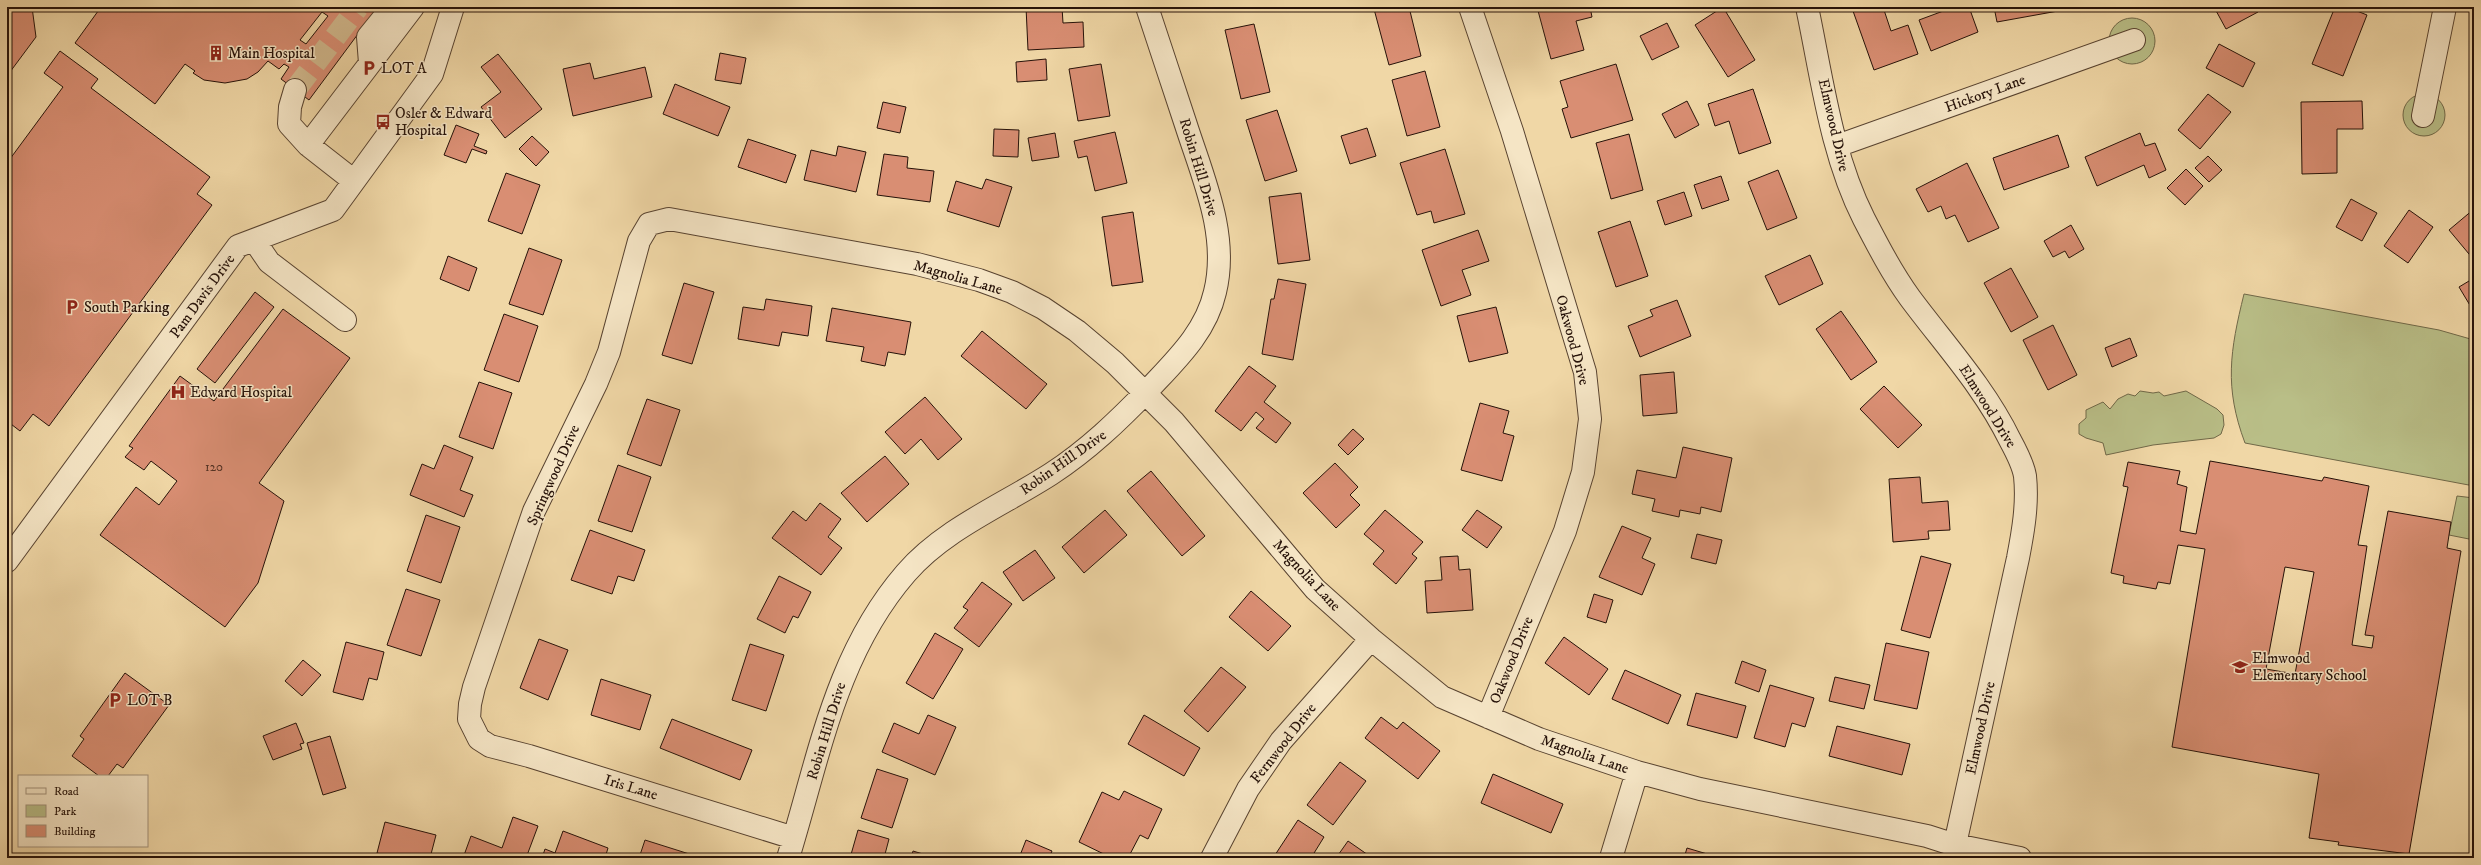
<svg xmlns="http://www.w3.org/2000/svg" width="2481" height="865" viewBox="0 0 2481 865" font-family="'IM FELL DW Pica',serif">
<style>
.green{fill:#b9be87;stroke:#706848}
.building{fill:#d98e73;stroke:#261209;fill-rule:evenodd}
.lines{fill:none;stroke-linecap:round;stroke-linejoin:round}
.minor-tunnel{stroke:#d2b98e;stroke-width:22;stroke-dasharray:22 11;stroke-linecap:butt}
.minor-casing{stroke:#584330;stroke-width:24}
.minor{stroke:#f5e5c5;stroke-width:22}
.labels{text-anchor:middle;stroke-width:3;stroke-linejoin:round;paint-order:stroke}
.number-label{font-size:13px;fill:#533124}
.poi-label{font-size:15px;fill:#261209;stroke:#f5e5c5;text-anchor:start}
.street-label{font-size:15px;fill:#261209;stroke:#f5e5c5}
</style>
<rect width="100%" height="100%" fill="#f0d7a6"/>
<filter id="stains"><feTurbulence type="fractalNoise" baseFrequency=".005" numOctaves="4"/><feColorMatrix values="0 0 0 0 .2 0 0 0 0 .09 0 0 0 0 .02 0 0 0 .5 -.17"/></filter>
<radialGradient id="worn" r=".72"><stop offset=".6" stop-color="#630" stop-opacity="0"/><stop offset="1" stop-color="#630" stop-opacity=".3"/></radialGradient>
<!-- green -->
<path class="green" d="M2109 41a23 23 0 1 1 46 0a23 23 0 1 1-46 0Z
M2403 115a21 21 0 1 1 42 0a21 21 0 1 1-42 0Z
M 2244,294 L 2439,330 L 2474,340 L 2474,486 L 2245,443 C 2224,387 2230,351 2244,294 Z
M 2140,391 L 2153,393 L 2159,392 L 2164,396 L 2186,391 L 2217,409 L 2223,415 L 2224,425 L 2221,434 L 2214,438 L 2153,445 L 2106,455 L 2103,443 L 2086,438 L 2079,434 L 2079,424 L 2086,418 L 2086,410 L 2103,402 L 2110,409 L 2118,399 L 2128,394 L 2135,396 Z
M 2457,496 L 2474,498 L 2474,540 L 2449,535 Z"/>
<!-- building -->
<path class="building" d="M 7,7 L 32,7 L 36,37 L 7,76 Z
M 101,7 L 378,7 L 309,100 L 281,79 L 289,67 L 284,64 L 279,69 L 268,61 L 258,72 L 247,79 L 225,83 L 204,80 L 193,73 L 195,71 L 185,64 L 155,104 L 75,43 ZM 322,12 L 328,16 L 306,44 L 300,40 Z
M 1026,7 L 1062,7 L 1063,23 L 1083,22 L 1084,47 L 1028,50 Z
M 1381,7 L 1409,7 L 1421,56 L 1389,65 L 1374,9 Z
M 1537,7 L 1590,7 L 1592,17 L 1576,21 L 1584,50 L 1551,59 Z
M 1723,7 L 1755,60 L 1728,77 L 1695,25 Z
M 1864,7 L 1883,7 L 1891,31 L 1908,25 L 1918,54 L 1874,70 L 1853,11 Z
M 1945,7 L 1969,7 L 1978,32 L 1931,51 L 1919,20 L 1946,10 Z
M 1994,7 L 2057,7 L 2058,11 L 1997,22 Z
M 2214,7 L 2255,7 L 2258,12 L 2226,29 Z
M 2335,7 L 2347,7 L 2367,15 L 2343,76 L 2312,64 Z
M 1667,23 L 1679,47 L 1652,60 L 1640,36 Z
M 1254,24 L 1270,92 L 1241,99 L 1225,30 Z
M 2219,44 L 2255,63 L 2243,87 L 2206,68 Z
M 60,51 L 98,79 L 91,88 L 210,177 L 197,194 L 212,205 L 49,426 L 33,414 L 20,431 L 7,421 L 7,163 L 63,87 L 44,73 Z
M 720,53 L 746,58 L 741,84 L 715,80 Z
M 498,54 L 542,109 L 505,138 L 481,107 L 501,92 L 481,67 Z
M 1046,59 L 1047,80 L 1017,82 L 1016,62 Z
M 590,63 L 594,79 L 645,67 L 652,97 L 573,116 L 563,69 Z
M 1101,64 L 1110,116 L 1078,121 L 1069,69 Z
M 1616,64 L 1633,120 L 1571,138 L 1562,109 L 1568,107 L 1560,81 Z
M 1425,71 L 1440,127 L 1407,136 L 1392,80 Z
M 675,84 L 730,107 L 718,136 L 663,114 Z
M 1753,89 L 1771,143 L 1739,154 L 1729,121 L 1715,126 L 1708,104 Z
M 2208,94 L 2231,112 L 2200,149 L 2178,130 Z
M 1687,101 L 1699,125 L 1675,138 L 1662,114 Z
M 2362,101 L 2363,129 L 2337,129 L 2337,173 L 2302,174 L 2301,102 Z
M 883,102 L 906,107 L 900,133 L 877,128 Z
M 1277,110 L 1297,171 L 1265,181 L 1246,120 Z
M 456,125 L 479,134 L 474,146 L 487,151 L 486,154 L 472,149 L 466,163 L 444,155 Z
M 1367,128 L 1376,156 L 1350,164 L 1341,136 Z
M 994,129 L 1019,130 L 1018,157 L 993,156 Z
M 1115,132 L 1127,183 L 1095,191 L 1087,156 L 1078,158 L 1074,141 Z
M 1055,133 L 1059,157 L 1032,161 L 1028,138 Z
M 2140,133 L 2145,146 L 2155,143 L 2166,170 L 2149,178 L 2144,165 L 2097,186 L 2085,157 Z
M 1629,134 L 1643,190 L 1611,199 L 1596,143 Z
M 2058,135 L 2069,167 L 2004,190 L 1993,158 Z
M 532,136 L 549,152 L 536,166 L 519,149 Z
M 748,139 L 796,155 L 786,183 L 738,167 Z
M 838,146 L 866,152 L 856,192 L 804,180 L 811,150 L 836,156 Z
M 1445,149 L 1465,214 L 1434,223 L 1431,211 L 1417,215 L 1400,163 Z
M 884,154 L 908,157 L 907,168 L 934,171 L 930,202 L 877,195 Z
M 2208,156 L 2222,170 L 2209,182 L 2195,168 Z
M 1967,163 L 1999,228 L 1968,242 L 1955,215 L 1946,219 L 1941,206 L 1928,212 L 1916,189 Z
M 2186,169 L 2203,186 L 2185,205 L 2167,188 Z
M 1778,170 L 1797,218 L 1767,230 L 1748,182 Z
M 506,173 L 540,185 L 522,234 L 488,221 Z
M 1721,176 L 1729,200 L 1702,209 L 1694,185 Z
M 986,179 L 1012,187 L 999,227 L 947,211 L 956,181 L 982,189 Z
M 1684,192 L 1692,216 L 1665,225 L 1657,201 Z
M 1301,193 L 1310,260 L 1278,264 L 1269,197 Z
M 2351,199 L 2377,213 L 2362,241 L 2336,227 Z
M 2474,209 L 2474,260 L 2449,230 Z
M 2409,210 L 2433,227 L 2408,263 L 2384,246 Z
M 1133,212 L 1143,282 L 1112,286 L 1102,217 Z
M 1630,221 L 1648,276 L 1616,287 L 1598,232 Z
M 2071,225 L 2084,249 L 2069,258 L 2065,251 L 2053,257 L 2044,241 Z
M 1478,230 L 1489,261 L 1462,270 L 1471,295 L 1441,306 L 1422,250 Z
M 529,248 L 562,260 L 543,315 L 509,304 Z
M 1810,255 L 1823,284 L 1779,305 L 1765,276 Z
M 448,256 L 477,268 L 469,291 L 440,279 Z
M 2011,268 L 2038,317 L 2011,332 L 1984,283 Z
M 2474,278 L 2474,312 L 2459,287 Z
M 1278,279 L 1306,284 L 1293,360 L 1262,354 L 1271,299 L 1274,299 Z
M 684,283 L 714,292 L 692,364 L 662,355 Z
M 255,292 L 274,307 L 215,383 L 197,369 Z
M 766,299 L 812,306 L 808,336 L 782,332 L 779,346 L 738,339 L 743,307 L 764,310 Z
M 1677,300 L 1691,336 L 1640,357 L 1628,326 L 1653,316 L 1650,310 Z
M 1496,307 L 1508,353 L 1469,362 L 1457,316 Z
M 832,308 L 911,322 L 905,355 L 888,352 L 885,366 L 861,361 L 864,347 L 826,341 Z
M 283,309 L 350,358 L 259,483 L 284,501 L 258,583 L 225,627 L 100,535 L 136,487 L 159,505 L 177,481 L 151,461 L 144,470 L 125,457 L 133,448 L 129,446 L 180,376 L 214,401 Z
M 1841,311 L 1877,362 L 1851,380 L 1816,329 Z
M 504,314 L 538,326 L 519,382 L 484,370 Z
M 2053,325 L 2077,375 L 2048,390 L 2023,340 Z
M 982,331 L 1047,384 L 1026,409 L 961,356 Z
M 2130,338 L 2137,356 L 2112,367 L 2105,348 Z
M 1249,366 L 1276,386 L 1264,402 L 1291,423 L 1276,443 L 1256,428 L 1264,419 L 1256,412 L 1241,431 L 1215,411 Z
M 1674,372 L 1677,413 L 1643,416 L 1640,375 Z
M 479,382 L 512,393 L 493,449 L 459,437 Z
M 1884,386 L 1922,425 L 1898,448 L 1860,409 Z
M 925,397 L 962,439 L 938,460 L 921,439 L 905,454 L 885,432 Z
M 647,399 L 680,410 L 661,466 L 627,454 Z
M 1480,403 L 1509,411 L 1503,433 L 1514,436 L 1502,481 L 1461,470 Z
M 1353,429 L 1364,439 L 1348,455 L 1338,445 Z
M 444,445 L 473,457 L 460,490 L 473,495 L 464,517 L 410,495 L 422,464 L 434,469 Z
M 1683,447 L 1732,458 L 1721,512 L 1701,507 L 1700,514 L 1680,510 L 1679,517 L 1652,511 L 1655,499 L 1632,494 L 1637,470 L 1676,478 Z
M 885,456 L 909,484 L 867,522 L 841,493 Z
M 2210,461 L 2322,481 L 2324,477 L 2369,486 L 2358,545 L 2367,546 L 2352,645 L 2372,648 L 2374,636 L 2365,635 L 2388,511 L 2451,522 L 2447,548 L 2461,551 L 2409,854 L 2338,845 L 2339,842 L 2309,838 L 2319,774 L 2172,747 L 2205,549 L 2178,545 L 2170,584 L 2158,582 L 2156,589 L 2123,583 L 2124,576 L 2111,573 L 2128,487 L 2123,486 L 2128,462 L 2180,471 L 2177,484 L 2187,487 L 2180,531 L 2196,534 ZM 2285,567 L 2314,572 L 2295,674 L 2266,669 Z
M 1335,463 L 1358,487 L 1350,495 L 1360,505 L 1336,528 L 1303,493 Z
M 618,465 L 651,477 L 632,532 L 598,521 Z
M 1151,471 L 1205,536 L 1182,556 L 1127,491 Z
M 1920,477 L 1922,503 L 1948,501 L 1950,530 L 1928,531 L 1929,539 L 1893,542 L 1889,479 Z
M 820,503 L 841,519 L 828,537 L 842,548 L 821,575 L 772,538 L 793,511 L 806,521 Z
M 1105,510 L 1127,535 L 1084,573 L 1062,547 Z
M 1385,510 L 1423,542 L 1412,554 L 1417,558 L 1396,584 L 1373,564 L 1384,551 L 1364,534 Z
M 1477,510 L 1502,527 L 1487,548 L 1462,530 Z
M 426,515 L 460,527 L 441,583 L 407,571 Z
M 1622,526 L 1651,538 L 1642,558 L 1655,564 L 1642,595 L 1599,577 Z
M 590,530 L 645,550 L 634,581 L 618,576 L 612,594 L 571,580 Z
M 1697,534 L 1722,540 L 1716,564 L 1691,558 Z
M 1035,550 L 1055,578 L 1023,601 L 1003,572 Z
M 1458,556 L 1459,570 L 1470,569 L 1473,610 L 1427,613 L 1425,581 L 1442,580 L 1440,557 Z
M 1921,556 L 1951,564 L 1930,638 L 1901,630 Z
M 779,576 L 811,592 L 798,618 L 793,616 L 785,633 L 757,619 Z
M 982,582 L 1012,604 L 979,647 L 954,628 L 968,610 L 963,607 Z
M 406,589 L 440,600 L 421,656 L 387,645 Z
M 1251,591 L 1291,626 L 1268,651 L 1229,617 Z
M 1594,594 L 1613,600 L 1606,623 L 1587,617 Z
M 935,633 L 963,649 L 933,699 L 906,683 Z
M 1564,637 L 1608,669 L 1589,695 L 1545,663 Z
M 539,639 L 568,650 L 548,700 L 520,688 Z
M 346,642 L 384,652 L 377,680 L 369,678 L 363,700 L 333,692 Z
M 1886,643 L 1929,652 L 1917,709 L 1874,700 Z
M 750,644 L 784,655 L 766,711 L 732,700 Z
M 303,660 L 321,675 L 302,696 L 285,681 Z
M 1742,661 L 1766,670 L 1759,692 L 1735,683 Z
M 1221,667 L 1246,687 L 1208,732 L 1184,711 Z
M 1625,670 L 1681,695 L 1668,724 L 1612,699 Z
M 125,673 L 169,705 L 123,768 L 117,764 L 108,776 L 99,776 L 72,756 L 84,739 L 80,736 Z
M 1835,677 L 1870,685 L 1864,709 L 1829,701 Z
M 601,679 L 651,695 L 640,730 L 591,715 Z
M 1770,685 L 1814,698 L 1805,727 L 1792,723 L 1785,747 L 1754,738 Z
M 1696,693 L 1746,706 L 1737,738 L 1687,725 Z
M 928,715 L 956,727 L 935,775 L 882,752 L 894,723 L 919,734 Z
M 1144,715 L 1200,748 L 1184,776 L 1128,744 Z
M 1381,717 L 1397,729 L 1403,722 L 1440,751 L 1418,779 L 1365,738 Z
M 672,719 L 752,750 L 740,780 L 660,748 Z
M 296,723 L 304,743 L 300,744 L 302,749 L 273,760 L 263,736 Z
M 1837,726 L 1910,744 L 1902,775 L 1829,756 Z
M 330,736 L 346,788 L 323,795 L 307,743 Z
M 1340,762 L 1366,781 L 1333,825 L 1307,805 Z
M 877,769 L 908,779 L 892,828 L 861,818 Z
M 1493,774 L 1563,804 L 1551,833 L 1481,803 Z
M 1124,791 L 1162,809 L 1148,839 L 1140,835 L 1128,858 L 1112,858 L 1079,842 L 1102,792 L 1119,800 Z
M 513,817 L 538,826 L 526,858 L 463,858 L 471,836 L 502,848 Z
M 1298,820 L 1324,837 L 1311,858 L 1273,858 Z
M 385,822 L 436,835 L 430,858 L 397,858 L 377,853 Z
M 858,830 L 889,839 L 884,858 L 850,858 Z
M 563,831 L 608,848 L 605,858 L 542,858 L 545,849 L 555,853 Z
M 645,840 L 702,858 L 639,858 Z
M 1026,840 L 1052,851 L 1049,858 L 1019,858 Z
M 1348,841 L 1371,857 L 1370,858 L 1336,858 Z
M 1687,848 L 1714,856 L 1714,858 L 1684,858 Z
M 913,851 L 936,858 L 911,858 Z"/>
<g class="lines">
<!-- minor-tunnel -->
<path class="minor-tunnel" d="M 295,90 L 358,7"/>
<defs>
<path id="minor" d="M 1470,7 L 1512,131 L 1585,372 L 1590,419 L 1583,472 L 1565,531 L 1488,717
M 1807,7 C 1822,78 1831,154 1864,219 C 1878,246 1892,273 1910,298 C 1945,345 1984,387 2010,440 C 2016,451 2023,464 2025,476 C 2028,504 2023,532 2018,558 L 1952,858
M 370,63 L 368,37 L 390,10 L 397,7
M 295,90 L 290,107 L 289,124 L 308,145
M 2423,116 L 2445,7
M 1837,146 L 2134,40
M 354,181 L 308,145 L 413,7
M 254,240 L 269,262 L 345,320
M 7,561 L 238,246 L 333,210 L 432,74 L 453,7
M 794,838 L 529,756 L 490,746 L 479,739 L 469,719 L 470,704 L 474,687 L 534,511 L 596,384 L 609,352 L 639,241 L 649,224 L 669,219 L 917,264 L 979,280 L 1012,292 L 1043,308 L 1077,331 L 1115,363 L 1174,422 L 1315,589 L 1371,639 L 1442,697 L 1539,739 L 1637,772 L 1700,789 L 1927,836 L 1955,845 L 2020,858
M 788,858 C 819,758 835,655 906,573 C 944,529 1003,505 1051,474 C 1088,450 1119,420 1149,389 C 1176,360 1206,332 1215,292 C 1229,235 1203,178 1186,125 C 1173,86 1160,46 1147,7
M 1212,858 L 1248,789 L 1281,741 L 1371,639
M 1611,858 L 1637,772"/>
</defs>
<!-- minor casing -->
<use href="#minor" class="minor-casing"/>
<!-- minor -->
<use href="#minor" class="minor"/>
</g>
<!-- icons -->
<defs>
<symbol id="building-bare" viewBox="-9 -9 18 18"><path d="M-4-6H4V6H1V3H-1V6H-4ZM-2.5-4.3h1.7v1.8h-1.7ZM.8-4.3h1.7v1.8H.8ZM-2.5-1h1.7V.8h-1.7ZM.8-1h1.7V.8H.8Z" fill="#8f2418" stroke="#f5e5c5" stroke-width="2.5" paint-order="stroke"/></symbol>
<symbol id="parking-bare" viewBox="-9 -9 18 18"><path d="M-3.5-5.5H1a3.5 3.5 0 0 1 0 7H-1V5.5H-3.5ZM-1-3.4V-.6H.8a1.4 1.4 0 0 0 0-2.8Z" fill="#8f2418" stroke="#f5e5c5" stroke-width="2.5" paint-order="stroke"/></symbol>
<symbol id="bus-bare" viewBox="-9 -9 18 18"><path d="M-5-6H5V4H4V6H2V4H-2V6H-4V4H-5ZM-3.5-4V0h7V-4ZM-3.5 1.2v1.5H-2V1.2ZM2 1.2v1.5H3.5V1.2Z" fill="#8f2418" stroke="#f5e5c5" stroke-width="2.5" paint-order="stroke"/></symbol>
<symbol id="hospital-bare" viewBox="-9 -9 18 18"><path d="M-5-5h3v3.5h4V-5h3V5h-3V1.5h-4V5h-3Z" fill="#8f2418" stroke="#f5e5c5" stroke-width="2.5" paint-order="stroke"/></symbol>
<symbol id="school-bare" viewBox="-9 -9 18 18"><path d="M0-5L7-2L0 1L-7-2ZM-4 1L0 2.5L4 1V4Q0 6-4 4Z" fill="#8f2418" stroke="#f5e5c5" stroke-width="2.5" paint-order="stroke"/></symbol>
</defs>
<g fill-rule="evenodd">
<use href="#building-bare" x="205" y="42" width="22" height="22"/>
<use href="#parking-bare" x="358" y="57" width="22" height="22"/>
<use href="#bus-bare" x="372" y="111" width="22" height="22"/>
<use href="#parking-bare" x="61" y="296" width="22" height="22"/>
<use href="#hospital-bare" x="167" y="381" width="22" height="22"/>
<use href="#school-bare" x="2229" y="656" width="22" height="22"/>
<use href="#parking-bare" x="104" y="689" width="22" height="22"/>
</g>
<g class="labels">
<!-- number labels -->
<g class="number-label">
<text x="214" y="471">120</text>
</g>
<!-- poi labels -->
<g class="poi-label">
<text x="228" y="58">Main Hospital</text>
<text x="381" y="73">LOT A</text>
<text x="395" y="118">Osler &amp; Edward<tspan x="395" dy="17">Hospital</tspan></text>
<text x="84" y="312">South Parking</text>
<text x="190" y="397">Edward Hospital</text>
<text x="2252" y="663">Elmwood<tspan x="2252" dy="17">Elementary School</tspan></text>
<text x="127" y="705">LOT B</text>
</g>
<!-- street labels -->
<g class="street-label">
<text transform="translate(1985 93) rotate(-20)" y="5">Hickory Lane</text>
<text transform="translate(1834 125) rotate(77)" y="5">Elmwood Drive</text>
<text transform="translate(1199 167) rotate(73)" y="5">Robin Hill Drive</text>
<text transform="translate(958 277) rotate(16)" y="5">Magnolia Lane</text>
<text transform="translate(202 296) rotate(-54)" y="5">Pam Davis Drive</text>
<text transform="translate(1573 340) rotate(75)" y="5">Oakwood Drive</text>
<text transform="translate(1988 406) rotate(58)" y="5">Elmwood Drive</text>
<text transform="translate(1063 462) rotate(-35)" y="5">Robin Hill Drive</text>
<text transform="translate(553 475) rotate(-66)" y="5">Springwood Drive</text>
<text transform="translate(1307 575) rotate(47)" y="5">Magnolia Lane</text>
<text transform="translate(1511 660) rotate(-68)" y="5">Oakwood Drive</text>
<text transform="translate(1980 728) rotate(-78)" y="5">Elmwood Drive</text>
<text transform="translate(826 731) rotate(-73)" y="5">Robin Hill Drive</text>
<text transform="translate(1283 743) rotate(-52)" y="5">Fernwood Drive</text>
<text transform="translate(1585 754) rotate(19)" y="5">Magnolia Lane</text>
<text transform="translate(631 787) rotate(17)" y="5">Iris Lane</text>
</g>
</g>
<!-- margin -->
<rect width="2481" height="865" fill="none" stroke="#f0d7a6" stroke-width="24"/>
<rect x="8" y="8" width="2465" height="849" fill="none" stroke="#261209" stroke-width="2"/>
<rect x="12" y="12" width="2457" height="841" fill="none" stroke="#261209"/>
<!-- legend -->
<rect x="18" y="775" width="130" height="72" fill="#f5e5c5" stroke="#a2917a"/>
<rect x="26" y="788" width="20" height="6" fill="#f5e5c5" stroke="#a2917a"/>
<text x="54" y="795" font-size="12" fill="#261209">Road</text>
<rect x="26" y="805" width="20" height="12" fill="#b9be87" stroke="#a2917a"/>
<text x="54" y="815" font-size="12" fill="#261209">Park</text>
<rect x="26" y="825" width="20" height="12" fill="#d98e73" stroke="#a2917a"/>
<text x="54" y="835" font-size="12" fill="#261209">Building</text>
<rect width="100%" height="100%" filter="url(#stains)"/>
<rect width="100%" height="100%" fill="url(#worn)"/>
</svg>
